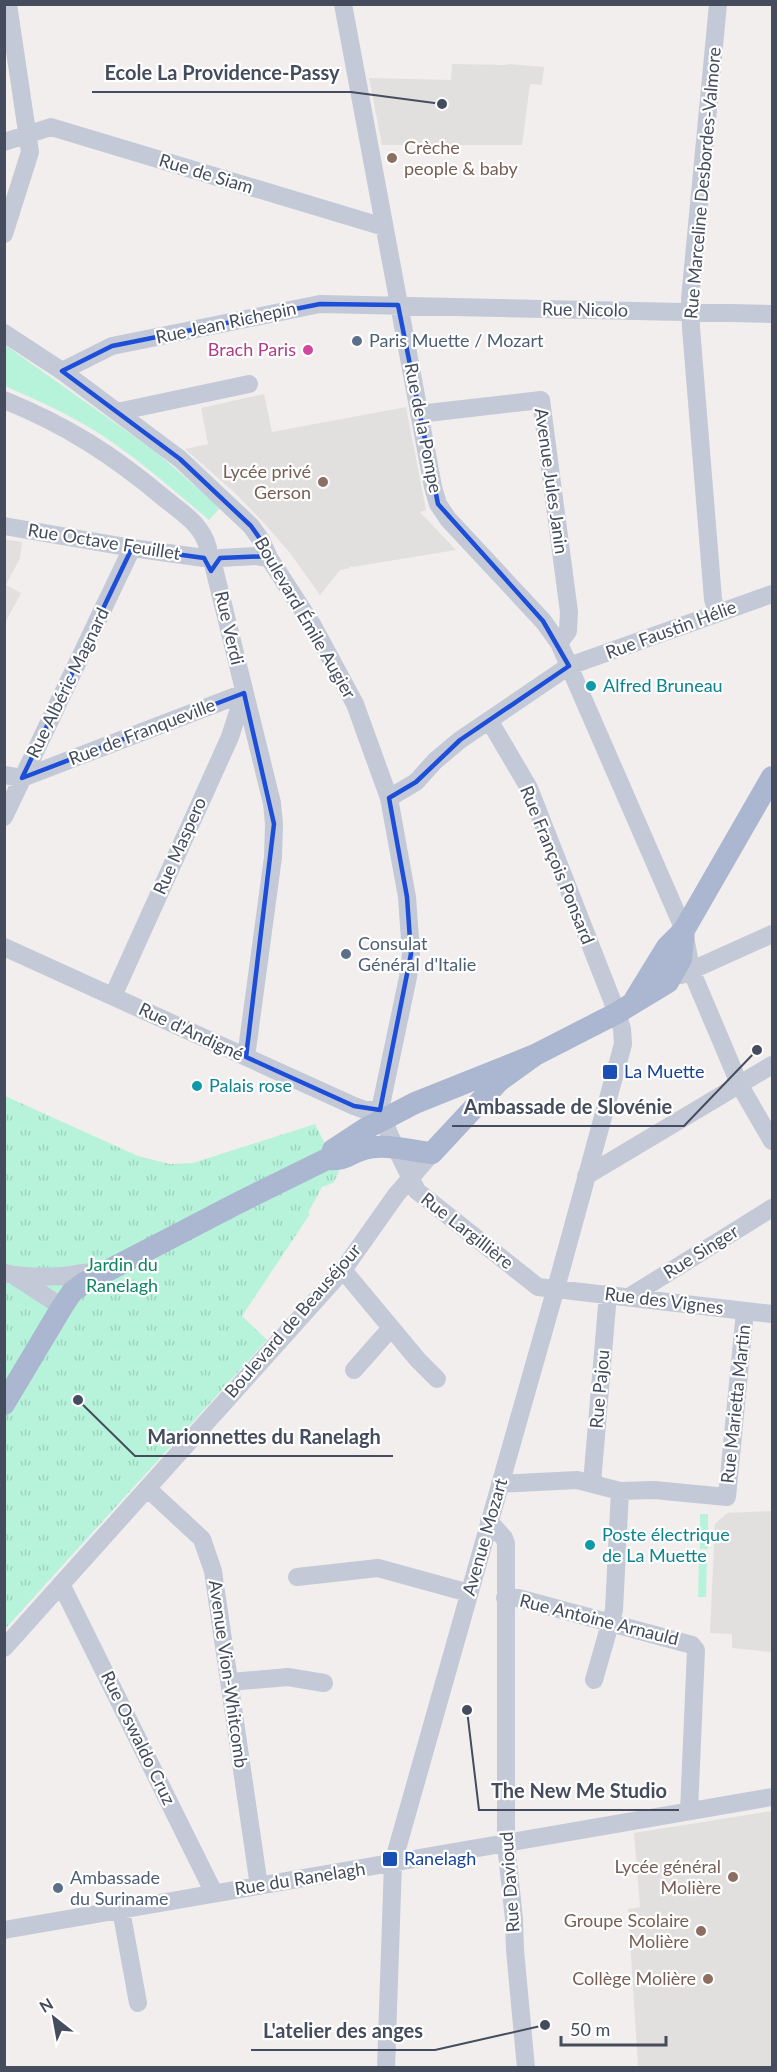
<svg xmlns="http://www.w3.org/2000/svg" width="777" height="2072" viewBox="0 0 777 2072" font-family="Lato,sans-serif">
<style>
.education{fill:#e2dfdf}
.grass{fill:#b7f3db}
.park{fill:url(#park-tufts)}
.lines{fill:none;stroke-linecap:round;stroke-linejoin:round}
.minor{stroke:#c3c9d6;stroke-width:18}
.major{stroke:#abb6d0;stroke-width:22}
.marked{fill:none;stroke:#1d4ed8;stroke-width:4.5;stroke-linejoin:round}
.education-dot{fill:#8d6e63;stroke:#fff;stroke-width:2}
.service-dot{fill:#5c6f8a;stroke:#fff;stroke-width:2}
.hotel-dot{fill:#d1479c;stroke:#fff;stroke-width:2}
.culture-dot{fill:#0f9aa8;stroke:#fff;stroke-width:2}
.transit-dot{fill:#1a4fb4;stroke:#fff;stroke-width:2}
.labels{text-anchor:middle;stroke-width:4.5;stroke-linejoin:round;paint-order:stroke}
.education-label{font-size:18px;fill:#785e54;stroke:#fff;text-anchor:end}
.street-label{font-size:18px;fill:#444c5d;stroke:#fff}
.service-label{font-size:18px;fill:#4e5e75;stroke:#fff;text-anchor:start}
.hotel-label{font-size:18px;fill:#b23c85;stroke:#fff;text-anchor:end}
.culture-label{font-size:18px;fill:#0d838f;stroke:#fff;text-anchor:start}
.transit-label{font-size:18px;fill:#164399;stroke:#fff;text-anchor:start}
.park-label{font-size:18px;fill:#0e8562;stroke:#fff}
.leader{fill:none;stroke:#444c5d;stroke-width:2}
.callout-dot{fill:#444c5d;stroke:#fff;stroke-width:2}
.callout-label{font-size:20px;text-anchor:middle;font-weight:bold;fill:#444c5d;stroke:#fff;stroke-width:4.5;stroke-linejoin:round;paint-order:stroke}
</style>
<defs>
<pattern id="park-tufts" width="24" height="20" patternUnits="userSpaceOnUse" patternTransform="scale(1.5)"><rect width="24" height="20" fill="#b7f3db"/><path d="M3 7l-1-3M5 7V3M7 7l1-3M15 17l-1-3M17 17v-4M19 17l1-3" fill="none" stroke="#9fd2be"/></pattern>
</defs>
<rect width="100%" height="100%" fill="#f1eeed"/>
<!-- education -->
<path class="education" d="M 452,64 L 507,65 L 508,64 L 544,67 L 542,85 L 530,84 L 522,145 L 382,145 L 369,78 L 451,80 Z
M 264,394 L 272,432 L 406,407 L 426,510 L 420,512 L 456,550 L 352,567 L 349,566 L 350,568 L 340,570 L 320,595 L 290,553 L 265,524 L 235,493 L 185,449 L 208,444 L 201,408 Z
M 4,539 L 22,542 L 20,558 L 6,585 L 21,593 L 5,623 Z
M 772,1511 L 772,1652 L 732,1648 L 732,1634 L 710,1633 L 715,1524 L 727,1513 Z
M 772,1811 L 772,2067 L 638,2066 L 628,1909 L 640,1907 L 634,1833 Z"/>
<!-- grass -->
<path class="grass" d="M 5,345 L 156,452 L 220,508 L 209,520 C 171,488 134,455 92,429 C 64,412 34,399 5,386 Z
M 700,1514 L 708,1514 L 708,1549 L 700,1549 Z
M 699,1557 L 707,1557 L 706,1597 L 698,1597 Z"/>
<!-- park -->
<path class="park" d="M 5,1096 L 138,1156 L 170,1164 L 193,1163 L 315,1124 L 339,1172 L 333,1183 L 322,1187 L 308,1213 L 310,1214 L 242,1316 L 267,1340 L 5,1629 Z"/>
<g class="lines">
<!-- minor -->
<path class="minor" d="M 343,4 L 433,487 L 438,504 L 448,519 L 543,621 L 559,643 L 684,930 L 691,970 L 733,1069 L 739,1084 L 772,1141
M 4,142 L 51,127 L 384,227
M 4,234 L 30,152 L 8,4
M 4,333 L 62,371 L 180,459 L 251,526 L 261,540 L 269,558 L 313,626 L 355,704 L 389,798 L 407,897 L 411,954 L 408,977 L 380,1110 L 390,1136 L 417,1191 L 538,1287 L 772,1314
M 62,371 L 112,346 L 320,304 L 772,314
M 4,400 C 66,425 113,455 164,498 C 182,513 202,524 208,548
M 117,412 L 249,384
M 419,414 L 541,400 L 569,612 L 568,631 L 559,643
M 4,526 L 132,548 L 204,558
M 220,558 L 256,556 L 269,558
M 213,564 L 272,803 L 274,824 L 273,857 L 246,1057
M 717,613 L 713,599 L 691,328 L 690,299 L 718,4
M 4,775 L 22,778 L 244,693
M 389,798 L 416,782 L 435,761 L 460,740 L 569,666 L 772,594
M 4,817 L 132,548
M 4,947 L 354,1106 L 365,1110 L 380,1110
M 681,975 L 772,934
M 113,996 L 230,737 L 244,693
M 586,1176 L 772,1065
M 343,1270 L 418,1360 L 437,1379
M 4,1273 C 22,1277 44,1277 61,1276 C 76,1275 89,1271 104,1271
M 13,1275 L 62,1307
M 629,1297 L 772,1208
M 354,1370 L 391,1328
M 592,1483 L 608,1294
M 500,1484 L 577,1480 L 620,1491 L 654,1490 L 727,1497 L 745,1311
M 147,1488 L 202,1539 L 213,1571 L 259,1886
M 489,1521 L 504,1538 L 506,1543 L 506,1844 L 514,1919 L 515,1950 L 526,2068
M 297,1577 L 378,1568 L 469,1593
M 61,1584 L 214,1893
M 505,1598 L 518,1598 L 692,1645 L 696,1650 L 689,1811
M 4,1648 L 343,1270 L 396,1195 L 432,1153
M 594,1680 L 614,1610 L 620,1491
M 230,1682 L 288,1677 L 324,1683
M 121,1910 L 138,2003
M 4,1930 L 772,1797
M 386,2068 L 393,1863 L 561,1270 L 623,1044 L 622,1029 L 617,1013 L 529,788 L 489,720"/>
<!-- major -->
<path class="major" d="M 635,999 L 667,947 L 684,930 L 772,777
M 333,1150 L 365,1129 L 415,1103 L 535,1055 L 617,1013 L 668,982 L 681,959 L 684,930
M 4,1404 L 62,1307 L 72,1292 L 84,1283 L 236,1204 L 327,1159 C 347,1161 348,1153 364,1149 C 385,1143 411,1151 432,1153 L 499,1081 L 535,1055"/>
</g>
<!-- marked area -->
<path class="marked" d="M 320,304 L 398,305 L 438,504 L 543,621 L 569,666 L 460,740 L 416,782 L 389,798 L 407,897 L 411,954 L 380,1110 L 354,1106 L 246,1057 L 274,824 L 244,693 L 22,778 L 132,548 L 204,558 L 211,571 L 220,558 L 272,556 L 251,526 L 180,459 L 62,371 L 112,346 Z"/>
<!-- markers -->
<g class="education-dot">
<circle cx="392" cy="158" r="6"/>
<circle cx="323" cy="482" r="6"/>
<circle cx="733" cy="1877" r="6"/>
<circle cx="701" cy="1931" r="6"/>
<circle cx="708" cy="1979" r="6"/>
</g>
<g class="service-dot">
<circle cx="357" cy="341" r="6"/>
<circle cx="346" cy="954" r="6"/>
<circle cx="58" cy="1888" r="6"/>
</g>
<circle class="hotel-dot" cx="308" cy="350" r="6"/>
<g class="culture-dot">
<circle cx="591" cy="686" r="6"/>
<circle cx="197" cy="1086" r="6"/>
<circle cx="590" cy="1545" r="6"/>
</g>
<g class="transit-dot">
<rect x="602" y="1064" width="16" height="16" rx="3"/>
<rect x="382" y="1851" width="16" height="16" rx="3"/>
</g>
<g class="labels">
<!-- education labels -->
<g class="education-label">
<text x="404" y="154" text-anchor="start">Crèche<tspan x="404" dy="21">people &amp; baby</tspan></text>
<text x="311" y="478">Lycée privé<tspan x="311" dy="21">Gerson</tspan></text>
<text x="721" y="1873">Lycée général<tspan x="721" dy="21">Molière</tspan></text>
<text x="689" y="1927">Groupe Scolaire<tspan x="689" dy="21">Molière</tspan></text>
<text x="696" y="1985">Collège Molière</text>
</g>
<!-- street labels -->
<g class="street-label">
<text transform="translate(206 174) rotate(17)" y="6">Rue de Siam</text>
<text transform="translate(703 183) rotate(-85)" y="6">Rue Marceline Desbordes-Valmore</text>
<text transform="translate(585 310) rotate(1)" y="6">Rue Nicolo</text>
<text transform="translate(226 323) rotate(-12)" y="6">Rue Jean Richepin</text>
<text transform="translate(423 428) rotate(79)" y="6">Rue de la Pompe</text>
<text transform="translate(551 481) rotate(82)" y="6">Avenue Jules Janin</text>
<text transform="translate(104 542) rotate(9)" y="6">Rue Octave Feuillet</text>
<text transform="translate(305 618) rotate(60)" y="6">Boulevard Émile Augier</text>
<text transform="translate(229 628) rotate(77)" y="6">Rue Verdi</text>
<text transform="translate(671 630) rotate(-20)" y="6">Rue Faustin Hélie</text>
<text transform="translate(68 683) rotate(-64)" y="6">Rue Albéric Magnard</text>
<text transform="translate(142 732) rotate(-21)" y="6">Rue de Franqueville</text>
<text transform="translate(180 846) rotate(-66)" y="6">Rue Maspero</text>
<text transform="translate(557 865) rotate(68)" y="6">Rue François Ponsard</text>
<text transform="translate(191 1032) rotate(25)" y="6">Rue d'Andigné</text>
<text transform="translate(467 1231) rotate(38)" y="6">Rue Largillière</text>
<text transform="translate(701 1252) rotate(-32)" y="6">Rue Singer</text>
<text transform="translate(664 1301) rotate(7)" y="6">Rue des Vignes</text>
<text transform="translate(293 1321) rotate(-49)" y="6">Boulevard de Beauséjour</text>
<text transform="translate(600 1389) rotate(-85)" y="6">Rue Pajou</text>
<text transform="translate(736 1404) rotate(-84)" y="6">Rue Marietta Martin</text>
<text transform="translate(485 1537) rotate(-74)" y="6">Avenue Mozart</text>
<text transform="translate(599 1620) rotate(14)" y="6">Rue Antoine Arnauld</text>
<text transform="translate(228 1674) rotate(82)" y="6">Avenue Vion-Whitcomb</text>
<text transform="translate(138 1738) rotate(64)" y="6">Rue Oswaldo Cruz</text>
<text transform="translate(300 1879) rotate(-9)" y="6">Rue du Ranelagh</text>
<text transform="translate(510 1882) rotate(-94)" y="6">Rue Davioud</text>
</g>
<!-- service labels -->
<g class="service-label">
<text x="369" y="347">Paris Muette / Mozart</text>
<text x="358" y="950">Consulat<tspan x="358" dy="21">Général d'Italie</tspan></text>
<text x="70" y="1884">Ambassade<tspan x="70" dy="21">du Suriname</tspan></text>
</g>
<!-- hotel labels -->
<g class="hotel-label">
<text x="296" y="356">Brach Paris</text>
</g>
<!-- culture labels -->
<g class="culture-label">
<text x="603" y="692">Alfred Bruneau</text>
<text x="209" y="1092">Palais rose</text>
<text x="602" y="1541">Poste électrique<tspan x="602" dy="21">de La Muette</tspan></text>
</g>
<!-- transit labels -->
<g class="transit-label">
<text x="624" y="1078">La Muette</text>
<text x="404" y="1865">Ranelagh</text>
</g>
<!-- park labels -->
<g class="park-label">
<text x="122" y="1271">Jardin du<tspan x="122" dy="21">Ranelagh</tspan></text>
</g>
</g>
<!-- callouts -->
<path class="leader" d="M442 104L351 92H92M757 1050L684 1126H452M78 1400L135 1456H393M467 1710L479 1810H679M545 2025L435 2050H251"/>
<g class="callout-dot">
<circle cx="442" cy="104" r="6"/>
<circle cx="757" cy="1050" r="6"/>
<circle cx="78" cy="1400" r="6"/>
<circle cx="467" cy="1710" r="6"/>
<circle cx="545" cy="2025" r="6"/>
</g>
<g class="callout-label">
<text x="222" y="80">Ecole La Providence-Passy</text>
<text x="568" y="1114">Ambassade de Slovénie</text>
<text x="264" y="1444">Marionnettes du Ranelagh</text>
<text x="579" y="1798">The New Me Studio</text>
<text x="343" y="2038">L'atelier des anges</text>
</g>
<!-- border -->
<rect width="777" height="2072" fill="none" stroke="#444c5d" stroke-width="12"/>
<!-- north arrow -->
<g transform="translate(54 2018) rotate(329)" stroke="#ffffff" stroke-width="4.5" paint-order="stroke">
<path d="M0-4.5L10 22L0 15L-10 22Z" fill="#444c5d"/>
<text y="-9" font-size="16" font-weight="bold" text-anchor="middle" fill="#444c5d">N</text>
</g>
<!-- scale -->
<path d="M561 2036v9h105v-9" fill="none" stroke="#444c5d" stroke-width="3"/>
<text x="570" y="2036" font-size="18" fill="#444c5d" stroke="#ffffff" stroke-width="4.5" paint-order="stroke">50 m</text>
</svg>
